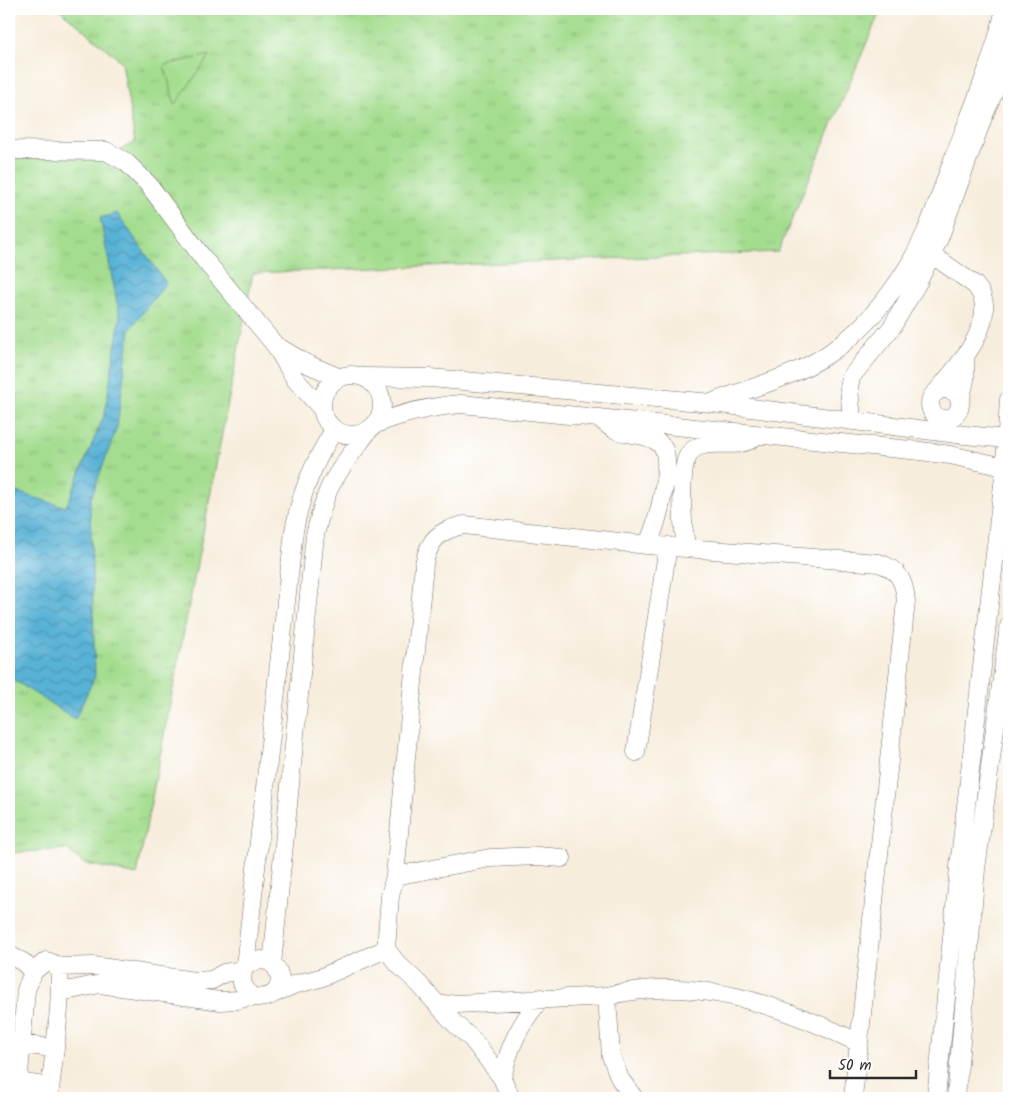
<svg xmlns="http://www.w3.org/2000/svg" width="1018" height="1107" viewBox="0 0 1018 1107" font-family="Kalam,sans-serif">
<style>
.grass{fill:url(#grass-tufts);stroke:#68845d}
.garden{fill:#a4dd8f;stroke:#68845d}
.water{fill:url(#water-waves);stroke:#426e80}
.lines{fill:none;stroke-linecap:round;stroke-linejoin:round}
.minor-casing{stroke:#726f69;stroke-width:19}
.minor{stroke:#fff;stroke-width:18}
</style>
<defs>
<pattern id="grass-tufts" width="24" height="20" patternUnits="userSpaceOnUse" patternTransform="scale(1.25)"><rect width="24" height="20" fill="#a4dd8f"/><path d="M3 7l-1-3M5 7V3M7 7l1-3M15 17l-1-3M17 17v-4M19 17l1-3" fill="none" stroke="#8dbe7c"/></pattern>
<pattern id="water-waves" width="16" height="10" patternUnits="userSpaceOnUse" patternTransform="scale(1.25)"><rect width="16" height="10" fill="#59b2d6"/><path d="M0 5q4-4 8 0t8 0" fill="none" stroke="#4a91ae"/></pattern>
</defs>
<rect width="100%" height="100%" fill="#fff"/>
<filter id="ink" filterUnits="userSpaceOnUse"><feTurbulence type="fractalNoise" baseFrequency=".02" numOctaves="2"/><feDisplacementMap in="SourceGraphic" scale="10" xChannelSelector="R" yChannelSelector="G"/><feConvolveMatrix kernelMatrix="1 2 1 2 8 2 1 2 1" color-interpolation-filters="sRGB"/></filter>
<filter id="wash" filterUnits="userSpaceOnUse"><feTurbulence type="fractalNoise" baseFrequency=".0096" numOctaves="4" result="noise"/><feDisplacementMap in="SourceGraphic" scale="20" xChannelSelector="R" yChannelSelector="G"/><feGaussianBlur stdDeviation="1.12" result="paint"/><feColorMatrix in="noise" values="0 0 0 0 0 0 0 0 0 0 0 0 0 0 0 0 0 1.4 0 .05"/><feComposite in="paint" operator="in"/></filter>
<g filter="url(#wash)">
<rect width="100%" height="100%" fill="#f7eddc"/>
<!-- grass -->
<path class="grass" d="M 59,9 L 881,9 L 778,252 L 253,273 L 137,875 L 83,863 L 67,849 L 9,853 L 9,158 L 104,157 L 135,143 L 122,62 Z"/>
<!-- garden -->
<path class="garden" d="M 210,55 L 175,105 L 164,65 Z"/>
<!-- water -->
<path class="water" d="M 117,213 L 166,283 L 130,329 L 117,427 L 90,501 L 95,676 L 75,719 L 9,677 L 9,490 L 66,507 L 105,413 L 120,317 L 100,218 Z"/>
</g>
<g filter="url(#ink)">
<g class="lines">
<defs>
<path id="minor" d="M 9,150 L 106,151 L 126,162 L 149,185 L 203,258 L 275,345 L 295,379 L 321,408
M 931,254 L 975,285 C 1004,316 957,368 937,391
M 275,345 L 305,363 L 338,377
M322 405a30 30 0 1 1 60 0a30 30 0 1 1-60 0Z
M 364,377 L 430,378 L 712,403 L 965,435 L 1007,439
M930 404a15 15 0 1 1 30 0a15 15 0 1 1-30 0Z
M 716,401 C 754,387 799,375 831,352 C 870,326 906,277 925,234 C 937,207 946,177 957,149 C 975,103 994,57 1005,9
M 960,402 L 965,380 L 965,358
M 600,418 C 620,440 637,429 656,441 C 661,444 664,448 665,453 C 670,473 657,527 647,545
M 852,420 L 849,388 L 851,377 L 892,327 L 918,282 L 939,239 L 982,120 L 996,87 L 1009,47
M 376,424 C 405,412 430,407 461,404 L 920,451 L 950,455 L 1005,467
M 687,548 C 682,530 679,471 688,456 C 691,450 698,446 704,445 C 721,441 741,449 756,436
M 636,752 L 668,546
M 395,876 L 490,858 L 538,856 L 562,858
M 9,955 L 23,962 L 33,972
M 272,964 L 315,535 C 319,520 322,504 329,489 C 339,468 355,449 369,430
M 245,966 L 294,531 C 301,492 313,464 334,430
M 58,967 L 94,966 L 194,981 L 212,980 L 224,973 L 243,970 C 246,965 251,963 256,961 C 285,953 292,1007 250,996 L 242,983 L 243,970
M 61,992 L 100,984 L 220,1001 L 238,1000 L 250,996
M 275,993 L 293,985 L 320,978 L 386,949
M 607,996 L 611,1056 L 620,1079 L 634,1098
M 438,1005 L 607,996 C 694,974 781,1005 859,1043
M 10,1043 L 54,1048
M 502,1078 C 509,1046 520,1024 541,998
M 9,1080 L 50,1087
M 17,1098 L 26,990 L 33,972 L 46,961 C 50,962 54,963 57,966 C 66,981 51,1076 49,1098
M 511,1098 L 502,1078 L 472,1039 L 454,1023 L 419,984 L 397,963 L 386,949 L 390,896 L 395,876 L 424,564 C 429,540 439,530 464,525 L 647,545 L 879,563 C 899,570 904,580 906,601 L 853,1098
M 936,1098 L 959,867 L 1005,467 L 1009,399
M 956,1098 L 976,869 L 1009,626"/>
</defs>
<!-- minor casing -->
<use href="#minor" class="minor-casing"/>
<!-- minor -->
<use href="#minor" class="minor"/>
</g>
</g>
<!-- margin -->
<rect width="1018" height="1107" fill="none" stroke="#fff" stroke-width="30"/>
<!-- scale -->
<path d="M830 1070v8h86v-8" fill="none" stroke="#2b2b2b" stroke-width="2.5"/>
<text x="838" y="1070" font-size="15" fill="#2b2b2b" stroke="#ffffff" stroke-width="4" paint-order="stroke">50 m</text>
</svg>
